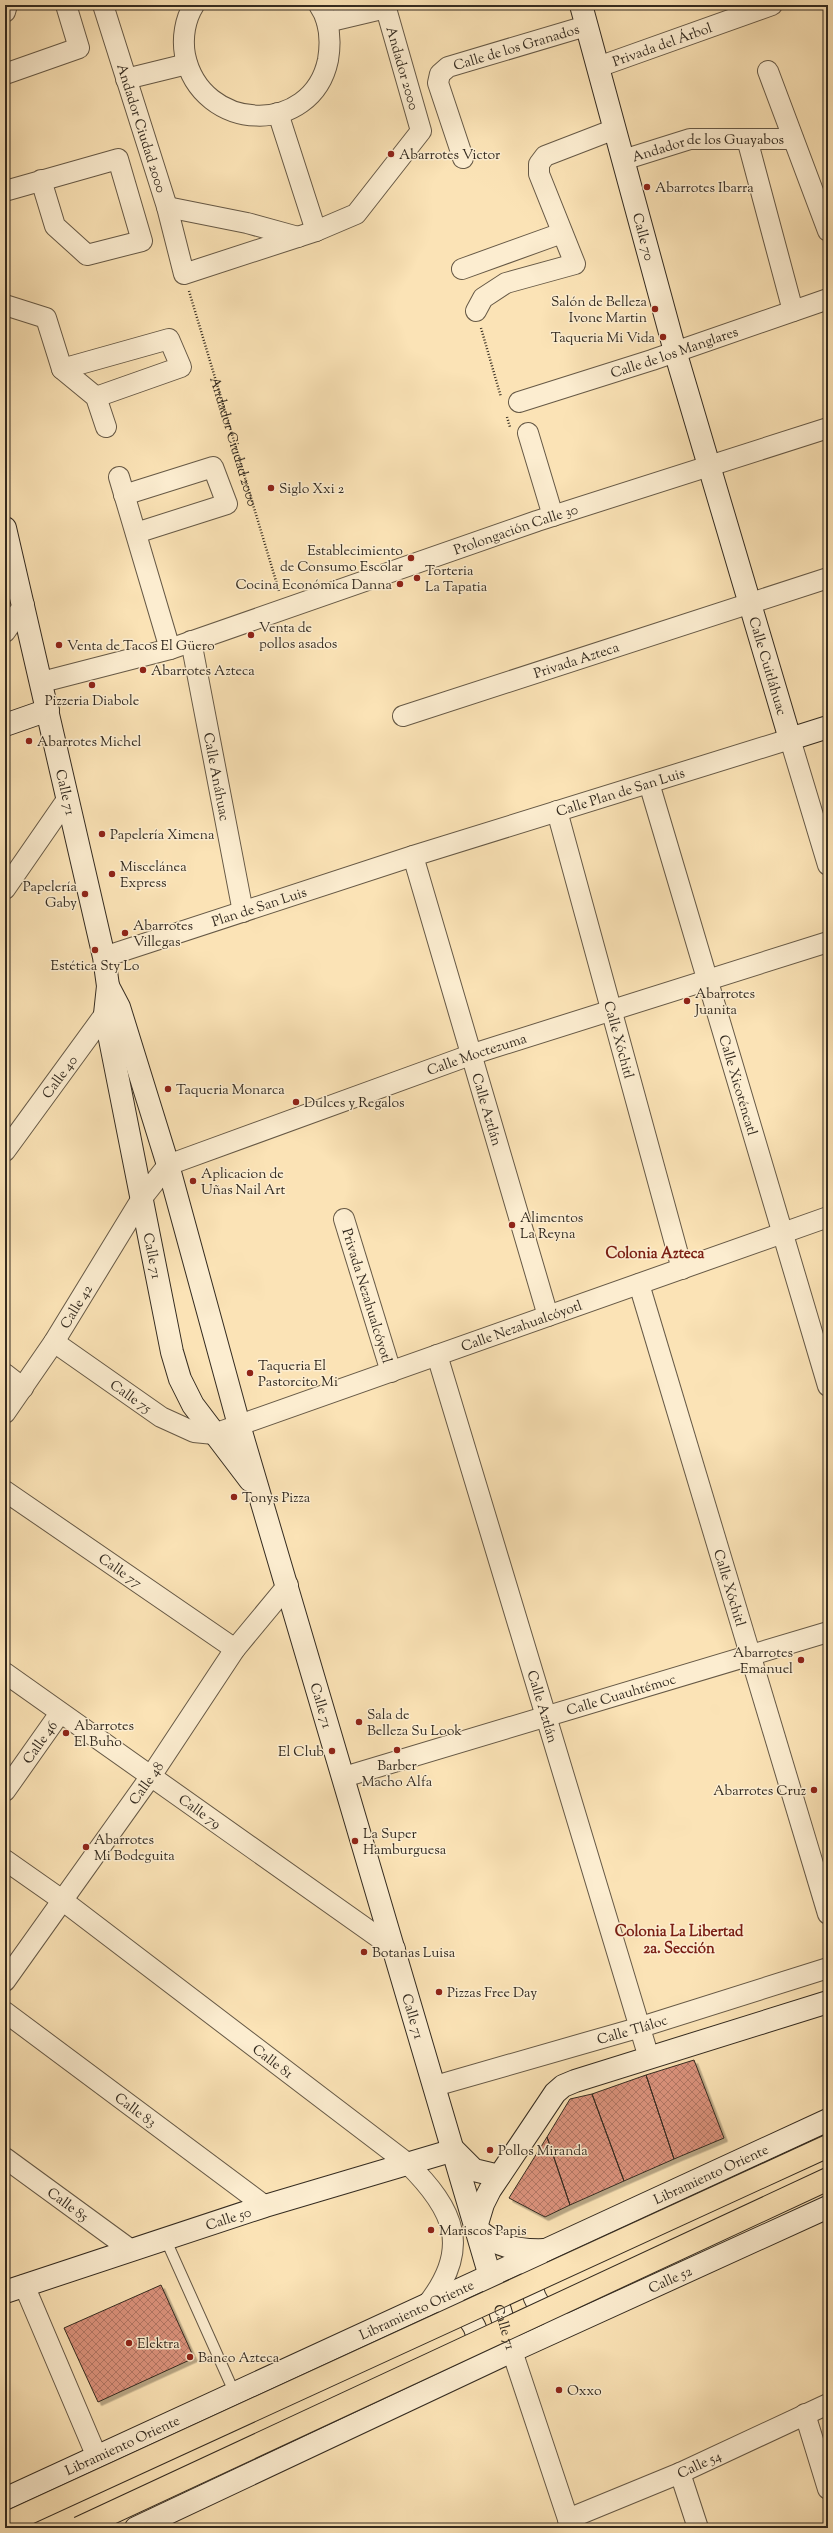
<svg xmlns="http://www.w3.org/2000/svg" width="833" height="2533" viewBox="0 0 833 2533" font-family="'Sorts Mill Goudy',serif">
<style>
.building{fill:url(#building-cross-hatch);stroke:#342b20;filter:url(#shadow)}
.lines{fill:none;stroke-linecap:round;stroke-linejoin:round}
.lane-casing{stroke:#665946;stroke-width:12}
.street-casing{stroke:#665946;stroke-width:22}
.secondary-casing{stroke:#342b20;stroke-width:24}
.path{stroke:#342b20;stroke-width:2.5;stroke-dasharray:1 2;stroke-linecap:butt}
.lane{stroke:#fcedd0;stroke-width:10}
.street{stroke:#fcedd0;stroke-width:20}
.secondary{stroke:#fcedd0;stroke-width:22}
.highway-bridge-casing{stroke:#342b20;stroke-width:24;stroke-linecap:butt}
.highway-bridge{stroke:#fbe3b6;stroke-width:22}
.poi-dot{fill:#8f2418;stroke:#fcedd0;stroke-width:1.5}
.labels{text-anchor:middle;stroke-width:3;stroke-linejoin:round;paint-order:stroke}
.street-label{font-size:14px;fill:#342b20;stroke:#fcedd0}
.poi-label{font-size:14px;fill:#342b20;stroke:#fcedd0;text-anchor:start}
.neighbourhood-label{font-size:15px;font-weight:bold;fill:#7a1f14;stroke:#fcedd0}
</style>
<defs>
<pattern id="building-cross-hatch" width="8" height="8" patternUnits="userSpaceOnUse"><rect width="8" height="8" fill="#db927c"/><path d="M0 0l8 8M0 8l8-8" fill="none" stroke="#b27765"/></pattern>
<filter id="shadow"><feDropShadow dx="3.5" dy="3.5" stdDeviation="0" flood-color="#0004"/></filter>
</defs>
<rect width="100%" height="100%" fill="#fbe3b6"/>
<filter id="stains"><feTurbulence type="fractalNoise" baseFrequency=".005" numOctaves="4"/><feColorMatrix values="0 0 0 0 .2 0 0 0 0 .09 0 0 0 0 .02 0 0 0 .5 -.17"/></filter>
<radialGradient id="worn" r=".72"><stop offset=".6" stop-color="#630" stop-opacity="0"/><stop offset="1" stop-color="#630" stop-opacity=".3"/></radialGradient>
<!-- building -->
<path class="building" d="M 694,2060 L 724,2138 L 674,2159 L 646,2075 Z
M 646,2075 L 674,2159 L 624,2181 L 592,2094 Z
M 592,2094 L 624,2181 L 570,2205 L 547,2137 L 570,2099 Z
M 547,2137 L 570,2205 L 545,2217 L 509,2198 Z
M 161,2285 L 194,2358 L 98,2402 L 64,2328 Z"/>
<g class="lines">
<defs>
<path id="lane" d="M 165,2238 L 235,2394"/>
<g id="street">
<path id="s2" d="M 103,5 L 167,207 L 184,274 L 316,231 L 356,214 L 421,131 L 385,5"/>
<path d="M 194,5 C 185,19 182,38 185,55 C 201,133 312,137 328,60 C 331,42 330,21 319,5"/>
<path d="M 5,12 L 7,5"/>
<path d="M 327,22 L 386,8"/>
<path id="s3" d="M 598,67 L 772,5"/>
<path d="M 768,71 L 828,231"/>
<path d="M 5,74 L 79,48 L 66,5"/>
<path d="M 126,79 L 187,64"/>
<path d="M 278,113 L 316,231"/>
<path d="M 747,139 L 793,311"/>
<path id="s4" d="M 463,158 L 438,83 L 440,74 L 448,67 L 586,26"/>
<path id="s5" d="M 623,160 L 690,139 L 793,139"/>
<path d="M 5,191 L 118,159 L 142,241 L 87,255 L 55,226 L 41,180"/>
<path d="M 167,207 L 247,223 L 298,237"/>
<path d="M 462,269 L 562,233"/>
<path d="M 5,305 L 46,318 L 62,369 L 96,397 L 106,427"/>
<path d="M 476,311 L 483,298 L 506,283 L 575,264 L 539,174 L 539,164 L 545,156 L 615,129"/>
<path d="M 62,369 L 169,339 L 181,367 L 96,397"/>
<path id="s6" d="M 519,402 L 652,360 L 828,299"/>
<path d="M 528,433 L 553,516"/>
<path d="M 119,477 L 170,649"/>
<path d="M 124,495 L 213,467 L 227,504 L 136,533"/>
<path d="M 5,632 L 24,605"/>
<path id="s7" d="M 191,641 L 243,912"/>
<path id="s8" d="M 42,682 L 170,649 L 537,521 L 828,428"/>
<path id="s9" d="M 403,716 L 828,578"/>
<path id="s10" d="M 649,783 L 828,1386"/>
<path id="s11" d="M 557,811 L 682,1269"/>
<path id="s12" d="M 413,856 L 548,1316"/>
<path d="M 5,889 L 68,798"/>
<path id="s13" d="M 104,957 L 413,856 L 790,739 L 828,865"/>
<path id="s14" d="M 5,1151 L 105,1014 L 116,1009"/>
<path id="s15" d="M 344,1219 L 391,1372"/>
<path id="s16" d="M 639,1284 L 828,1914"/>
<path id="s17" d="M 54,1342 L 161,1417 L 194,1432 L 214,1434 L 828,1217"/>
<path id="s18" d="M 437,1355 L 649,2058"/>
<path d="M 5,1374 L 23,1388"/>
<path id="s19" d="M 5,1413 L 54,1342 L 142,1198 L 168,1165 L 473,1054 L 828,942"/>
<path id="s20" d="M 5,1491 L 235,1649"/>
<path id="s21" d="M 5,1673 L 395,1949"/>
<path id="s22" d="M 344,1777 L 828,1632"/>
<path id="s23" d="M 5,1791 L 60,1713"/>
<path id="s24" d="M 5,1860 L 62,1900 L 407,2163 C 455,2210 472,2249 426,2306"/>
<path id="s25" d="M 5,1981 L 151,1776 L 235,1649 L 288,1585"/>
<path id="s26" d="M 5,2012 L 265,2206"/>
<path id="s27" d="M 435,2086 L 641,2027 L 828,1968"/>
<path id="s28" d="M 5,2158 L 131,2250"/>
<path d="M 24,2285 L 97,2457"/>
<path d="M 512,2351 L 571,2528"/>
<path d="M 805,2414 L 828,2489"/>
<path d="M 680,2473 L 698,2528"/>
<path id="s29" d="M 568,2519 L 680,2473 L 828,2404"/>
</g>
<g id="secondary">
<path id="s30" d="M 581,5 L 675,351 L 790,739 L 828,727"/>
<path id="s31" d="M 5,528 L 104,957 L 108,986 L 105,1014 L 172,1352 L 180,1379 L 193,1405 L 250,1480"/>
<path d="M 5,725 L 48,710"/>
<path id="s32" d="M 108,986 L 119,1007 L 168,1165 L 239,1425 L 512,2351"/>
<path d="M 545,2250 C 520,2251 493,2247 476,2227 L 483,2204 L 490,2190 L 555,2093 L 563,2086 L 575,2081 L 828,2002"/>
<path d="M 536,2264 C 525,2288 536,2310 559,2320"/>
<path id="s33" d="M 5,2292 L 265,2206 L 454,2150 L 474,2170 L 499,2176"/>
<path d="M 448,2306 C 473,2313 484,2336 475,2360"/>
<path id="s34" d="M 5,2499 L 828,2120"/>
<path id="s35" d="M 136,2528 L 512,2351 L 828,2207"/>
</g>
</defs>
<!-- lane casing -->
<use href="#lane" class="lane-casing"/>
<!-- street casing -->
<use href="#street" class="street-casing"/>
<!-- secondary casing -->
<use href="#secondary" class="secondary-casing"/>
<!-- path -->
<g class="path">
<path id="s1" d="M 189,291 L 279,591"/>
<path d="M 481,328 L 501,397"/>
<path d="M 507,417 L 510,427"/>
</g>
<!-- lane -->
<use href="#lane" class="lane"/>
<!-- street -->
<use href="#street" class="street"/>
<!-- secondary -->
<use href="#secondary" class="secondary"/>
<defs>
<path id="highway-bridge" d="M 5,2524 L 828,2146
M 79,2528 L 828,2179"/>
</defs>
<!-- highway-bridge casing -->
<use href="#highway-bridge" class="highway-bridge-casing"/>
<!-- highway-bridge -->
<use href="#highway-bridge" class="highway-bridge"/>
</g>
<!-- markers -->
<g class="poi-dot">
<circle cx="391" cy="154" r="4"/>
<circle cx="647" cy="187" r="4"/>
<circle cx="655" cy="309" r="4"/>
<circle cx="663" cy="337" r="4"/>
<circle cx="271" cy="488" r="4"/>
<circle cx="411" cy="558" r="4"/>
<circle cx="417" cy="578" r="4"/>
<circle cx="400" cy="584" r="4"/>
<circle cx="251" cy="635" r="4"/>
<circle cx="59" cy="645" r="4"/>
<circle cx="143" cy="670" r="4"/>
<circle cx="92" cy="685" r="4"/>
<circle cx="29" cy="741" r="4"/>
<circle cx="102" cy="834" r="4"/>
<circle cx="112" cy="874" r="4"/>
<circle cx="85" cy="894" r="4"/>
<circle cx="125" cy="933" r="4"/>
<circle cx="95" cy="950" r="4"/>
<circle cx="687" cy="1001" r="4"/>
<circle cx="168" cy="1089" r="4"/>
<circle cx="296" cy="1102" r="4"/>
<circle cx="193" cy="1181" r="4"/>
<circle cx="512" cy="1225" r="4"/>
<circle cx="250" cy="1373" r="4"/>
<circle cx="234" cy="1497" r="4"/>
<circle cx="801" cy="1660" r="4"/>
<circle cx="359" cy="1722" r="4"/>
<circle cx="66" cy="1733" r="4"/>
<circle cx="397" cy="1750" r="4"/>
<circle cx="332" cy="1751" r="4"/>
<circle cx="814" cy="1790" r="4"/>
<circle cx="355" cy="1841" r="4"/>
<circle cx="86" cy="1847" r="4"/>
<circle cx="364" cy="1952" r="4"/>
<circle cx="439" cy="1992" r="4"/>
<circle cx="490" cy="2150" r="4"/>
<circle cx="431" cy="2230" r="4"/>
<circle cx="129" cy="2343" r="4"/>
<circle cx="190" cy="2357" r="4"/>
<circle cx="559" cy="2390" r="4"/>
</g>
<g class="labels">
<!-- street labels -->
<g class="street-label">
<text dy="5" stroke="none"><textPath href="#s3" startOffset="68">Privada del Árbol</textPath></text>
<text dy="5" stroke="none"><textPath href="#s4" startOffset="170">Calle de los Granados</textPath></text>
<text transform="translate(403 68) rotate(74)" y="5">Andador 2000</text>
<text dy="5" stroke="none"><textPath href="#s2" startOffset="129">Andador Ciudad 2000</textPath></text>
<text dy="5" stroke="none"><textPath href="#s5" startOffset="87">Andador de los Guayabos</textPath></text>
<text dy="5" stroke="none"><textPath href="#s30" startOffset="240">Calle 70</textPath></text>
<text dy="5" stroke="none"><textPath href="#s6" startOffset="163">Calle de los Manglares</textPath></text>
<text dy="5" stroke="none"><textPath href="#s1" startOffset="157">Andador Ciudad 2000</textPath></text>
<text dy="5" stroke="none"><textPath href="#s8" startOffset="498">Prolongación Calle 30</textPath></text>
<text dy="5" stroke="none"><textPath href="#s9" startOffset="182">Privada Azteca</textPath></text>
<text dy="5" stroke="none"><textPath href="#s30" startOffset="687">Calle Cuitláhuac</textPath></text>
<text dy="5" stroke="none"><textPath href="#s7" startOffset="138">Calle Anáhuac</textPath></text>
<text dy="5" stroke="none"><textPath href="#s31" startOffset="271">Calle 71</textPath></text>
<text dy="5" stroke="none"><textPath href="#s13" startOffset="542">Calle Plan de San Luis</textPath></text>
<text dy="5" stroke="none"><textPath href="#s13" startOffset="163">Plan de San Luis</textPath></text>
<text dy="5" stroke="none"><textPath href="#s11" startOffset="237">Calle Xóchitl</textPath></text>
<text dy="5" stroke="none"><textPath href="#s19" startOffset="625">Calle Moctezuma</textPath></text>
<text dy="5" stroke="none"><textPath href="#s14" startOffset="92">Calle 40</textPath></text>
<text dy="5" stroke="none"><textPath href="#s10" startOffset="315">Calle Xicoténcatl</textPath></text>
<text dy="5" stroke="none"><textPath href="#s12" startOffset="264">Calle Aztlán</textPath></text>
<text dy="5" stroke="none"><textPath href="#s31" startOffset="744">Calle 71</textPath></text>
<text dy="5" stroke="none"><textPath href="#s15" startOffset="80">Privada Nezahualcóyotl</textPath></text>
<text dy="5" stroke="none"><textPath href="#s19" startOffset="128">Calle 42</textPath></text>
<text dy="5" stroke="none"><textPath href="#s17" startOffset="513">Calle Nezahualcóyotl</textPath></text>
<text dy="5" stroke="none"><textPath href="#s17" startOffset="94">Calle 75</textPath></text>
<text dy="5" stroke="none"><textPath href="#s20" startOffset="140">Calle 77</textPath></text>
<text dy="5" stroke="none"><textPath href="#s16" startOffset="317">Calle Xóchitl</textPath></text>
<text dy="5" stroke="none"><textPath href="#s22" startOffset="289">Calle Cuauhtémoc</textPath></text>
<text dy="5" stroke="none"><textPath href="#s32" startOffset="751">Calle 71</textPath></text>
<text dy="5" stroke="none"><textPath href="#s18" startOffset="367">Calle Aztlán</textPath></text>
<text dy="5" stroke="none"><textPath href="#s23" startOffset="60">Calle 46</textPath></text>
<text dy="5" stroke="none"><textPath href="#s25" startOffset="243">Calle 48</textPath></text>
<text dy="5" stroke="none"><textPath href="#s21" startOffset="239">Calle 79</textPath></text>
<text dy="5" stroke="none"><textPath href="#s32" startOffset="1075">Calle 71</textPath></text>
<text dy="5" stroke="none"><textPath href="#s27" startOffset="205">Calle Tláloc</textPath></text>
<text dy="5" stroke="none"><textPath href="#s24" startOffset="335">Calle 81</textPath></text>
<text dy="5" stroke="none"><textPath href="#s26" startOffset="163">Calle 83</textPath></text>
<text dy="5" stroke="none"><textPath href="#s34" startOffset="777">Libramiento Oriente</textPath></text>
<text dy="5" stroke="none"><textPath href="#s28" startOffset="78">Calle 85</textPath></text>
<text dy="5" stroke="none"><textPath href="#s33" startOffset="235">Calle 50</textPath></text>
<text dy="5" stroke="none"><textPath href="#s35" startOffset="589">Calle 52</textPath></text>
<text dy="5" stroke="none"><textPath href="#s34" startOffset="453">Libramiento Oriente</textPath></text>
<text dy="5" stroke="none"><textPath href="#s32" startOffset="1399">Calle 71</textPath></text>
<text dy="5" stroke="none"><textPath href="#s34" startOffset="129">Libramiento Oriente</textPath></text>
<text dy="5" stroke="none"><textPath href="#s29" startOffset="142">Calle 54</textPath></text>
</g>
<!-- poi labels -->
<g class="poi-label">
<text x="399" y="159">Abarrotes Victor</text>
<text x="655" y="192">Abarrotes Ibarra</text>
<text x="647" y="306" text-anchor="end">Salón de Belleza<tspan x="647" dy="16">Ivone Martin</tspan></text>
<text x="655" y="342" text-anchor="end">Taqueria Mi Vida</text>
<text x="279" y="493">Siglo Xxi 2</text>
<text x="403" y="555" text-anchor="end">Establecimiento<tspan x="403" dy="16">de Consumo Escolar</tspan></text>
<text x="425" y="575">Torteria<tspan x="425" dy="16">La Tapatia</tspan></text>
<text x="392" y="589" text-anchor="end">Cocina Económica Danna</text>
<text x="259" y="632">Venta de<tspan x="259" dy="16">pollos asados</tspan></text>
<text x="67" y="650">Venta de Tacos El Güero</text>
<text x="151" y="675">Abarrotes Azteca</text>
<text x="92" y="705" text-anchor="middle">Pizzeria Diabole</text>
<text x="37" y="746">Abarrotes Michel</text>
<text x="110" y="839">Papelería Ximena</text>
<text x="120" y="871">Miscelánea<tspan x="120" dy="16">Express</tspan></text>
<text x="77" y="891" text-anchor="end">Papelería<tspan x="77" dy="16">Gaby</tspan></text>
<text x="133" y="930">Abarrotes<tspan x="133" dy="16">Villegas</tspan></text>
<text x="95" y="970" text-anchor="middle">Estética Sty Lo</text>
<text x="695" y="998">Abarrotes<tspan x="695" dy="16">Juanita</tspan></text>
<text x="176" y="1094">Taqueria Monarca</text>
<text x="304" y="1107">Dulces y Regalos</text>
<text x="201" y="1178">Aplicacion de<tspan x="201" dy="16">Uñas Nail Art</tspan></text>
<text x="520" y="1222">Alimentos<tspan x="520" dy="16">La Reyna</tspan></text>
<text x="258" y="1370">Taqueria El<tspan x="258" dy="16">Pastorcito Mi</tspan></text>
<text x="242" y="1502">Tonys Pizza</text>
<text x="793" y="1657" text-anchor="end">Abarrotes<tspan x="793" dy="16">Emanuel</tspan></text>
<text x="367" y="1719">Sala de<tspan x="367" dy="16">Belleza Su Look</tspan></text>
<text x="74" y="1730">Abarrotes<tspan x="74" dy="16">El Buho</tspan></text>
<text x="324" y="1756" text-anchor="end">El Club</text>
<text x="397" y="1770" text-anchor="middle">Barber<tspan x="397" dy="16">Macho Alfa</tspan></text>
<text x="806" y="1795" text-anchor="end">Abarrotes Cruz</text>
<text x="363" y="1838">La Super<tspan x="363" dy="16">Hamburguesa</tspan></text>
<text x="94" y="1844">Abarrotes<tspan x="94" dy="16">Mi Bodeguita</tspan></text>
<text x="372" y="1957">Botanas Luisa</text>
<text x="447" y="1997">Pizzas Free Day</text>
<text x="498" y="2155">Pollos Miranda</text>
<text x="439" y="2235">Mariscos Papis</text>
<text x="137" y="2348">Elektra</text>
<text x="198" y="2362">Banco Azteca</text>
<text x="567" y="2395">Oxxo</text>
</g>
<!-- neighbourhood labels -->
<g class="neighbourhood-label">
<text x="655" y="1258">Colonia Azteca</text>
<text x="679" y="1936">Colonia La Libertad<tspan x="679" dy="17">2a. Sección</tspan></text>
</g>
</g>
<!-- margin -->
<rect width="833" height="2533" fill="none" stroke="#fbe3b6" stroke-width="20"/>
<rect x="6" y="6" width="821" height="2521" fill="none" stroke="#342b20" stroke-width="2"/>
<rect x="10" y="10" width="813" height="2513" fill="none" stroke="#342b20"/>
<rect width="100%" height="100%" filter="url(#stains)"/>
<rect width="100%" height="100%" fill="url(#worn)"/>
</svg>
